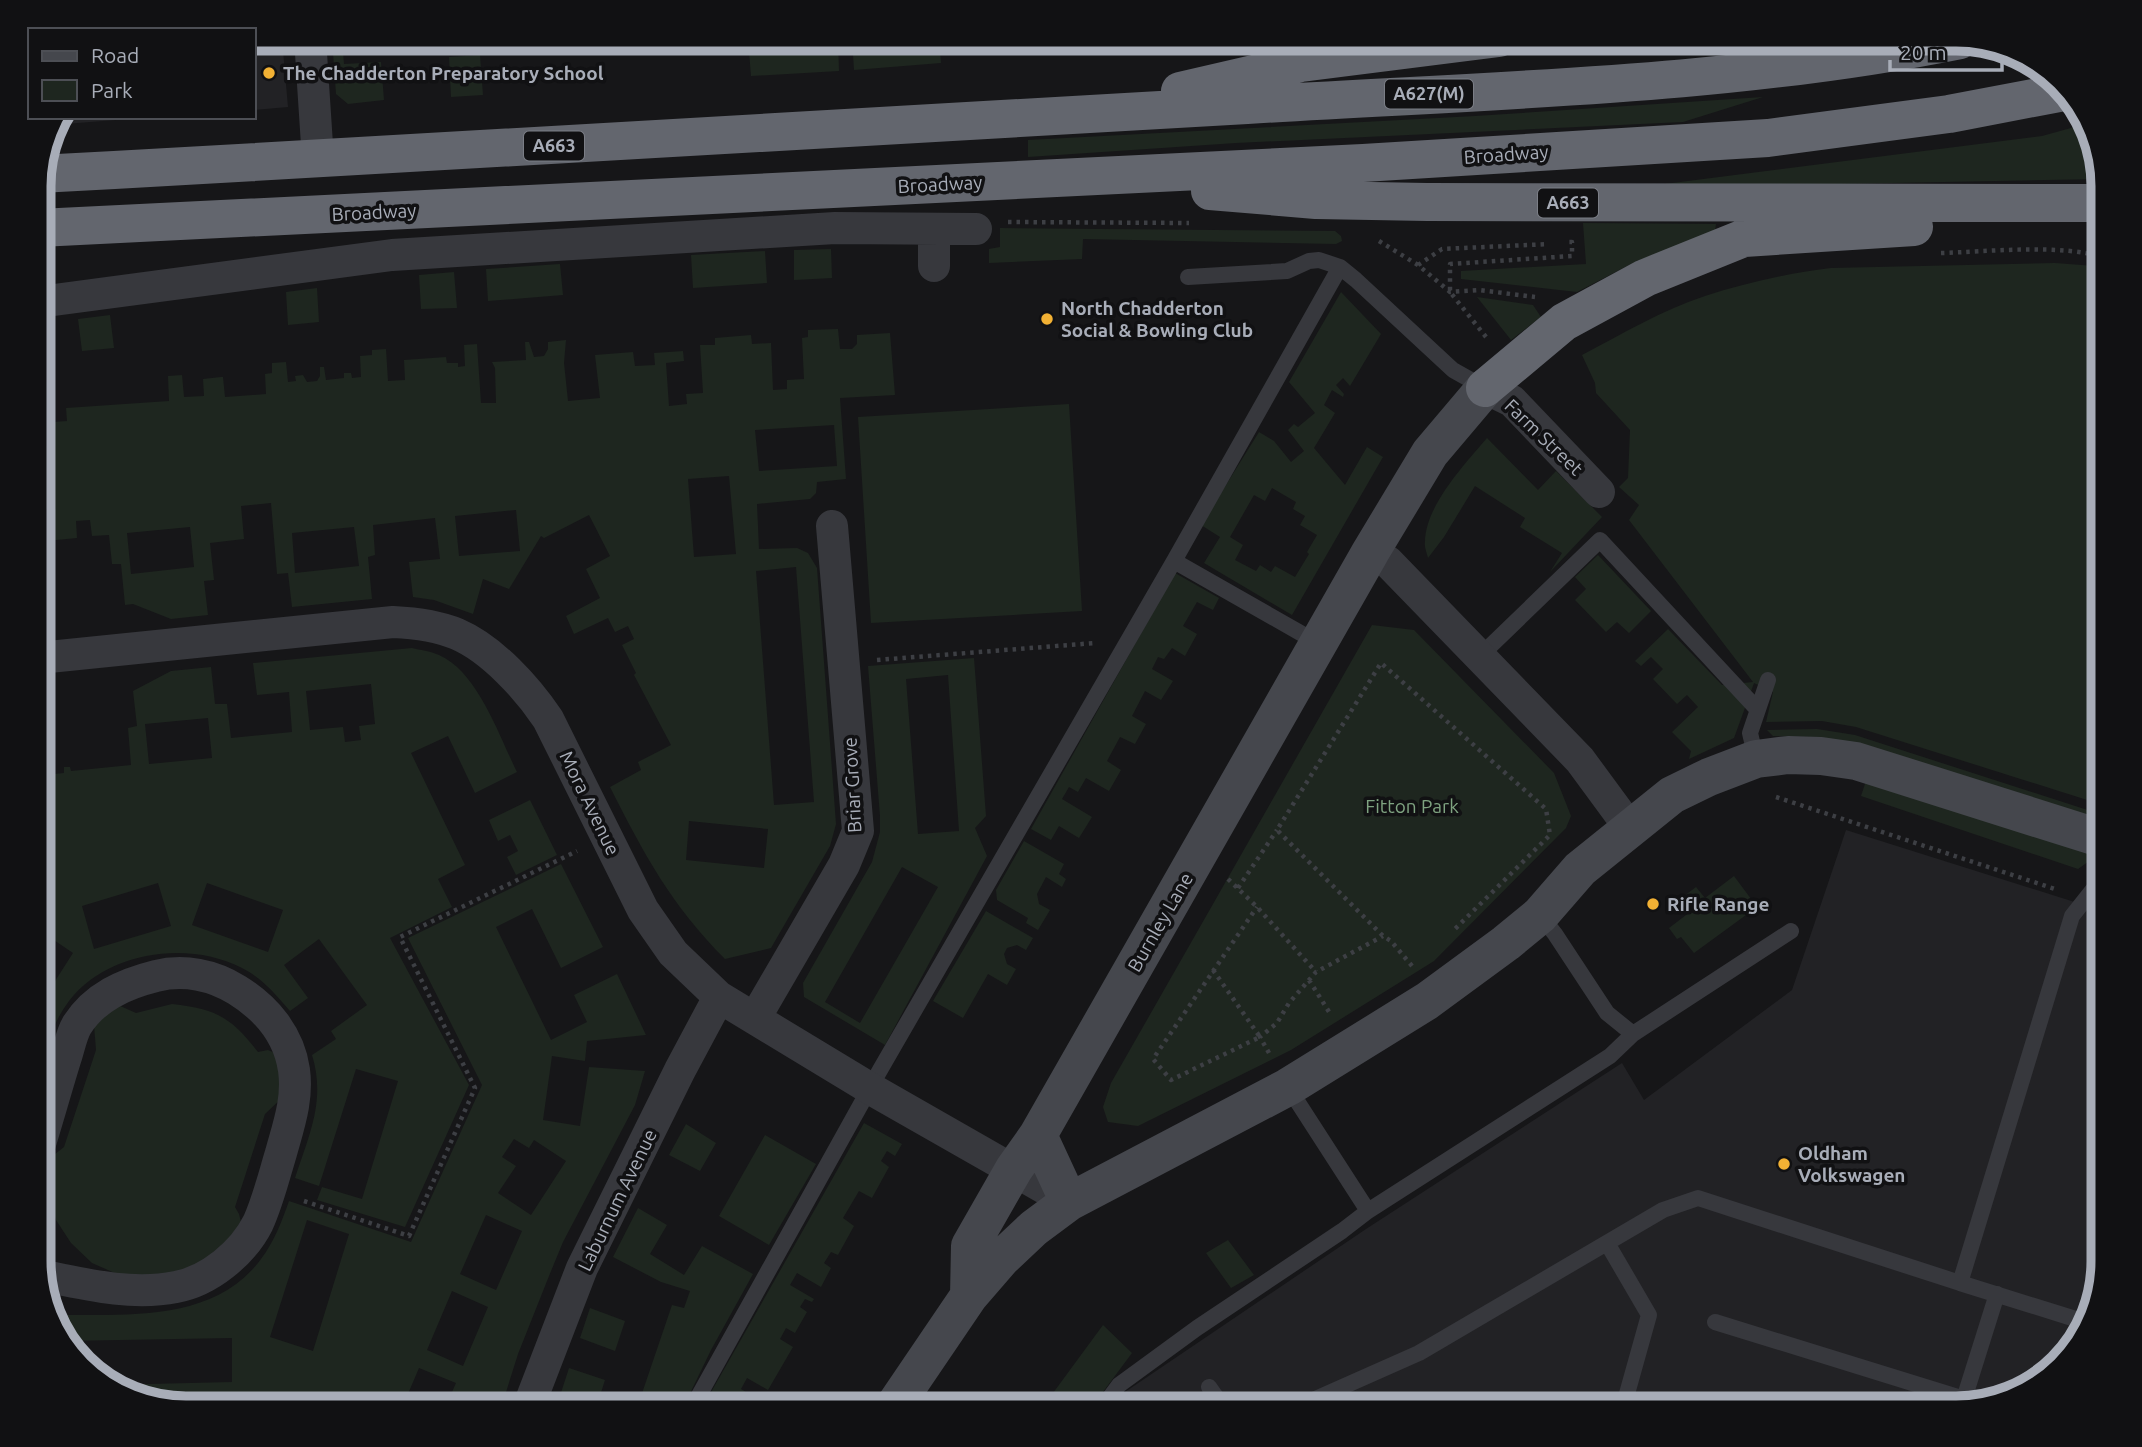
<svg xmlns="http://www.w3.org/2000/svg" width="2142" height="1447" viewBox="0 0 2142 1447" font-family="Ubuntu,sans-serif">
<style>
.built{fill:#222225}
.green{fill:#1e261f;fill-rule:evenodd}
.lines{fill:none;stroke-linecap:round;stroke-linejoin:round}
.path{stroke:#3d3f44;stroke-width:4.5;stroke-dasharray:3.5 5;stroke-linecap:butt}
.lane{stroke:#37383d;stroke-width:16}
.street{stroke:#37383d;stroke-width:32}
.secondary{stroke:#45474d;stroke-width:38}
.highway{stroke:#63666e;stroke-width:38}
.poi-dot{fill:#f2b134;stroke:#111113;stroke-width:2.5}
.labels{text-anchor:middle;stroke-width:7;stroke-linejoin:round;paint-order:stroke}
.shield{fill:#111113;stroke:#7b7e86;stroke-width:2}
.shield-label{font-size:18px;font-weight:bold;fill:#a8adb8}
.poi-label{font-size:19px;font-weight:bold;fill:#a8adb8;stroke:#111113;text-anchor:start}
.street-label{font-size:19px;fill:#a8adb8;stroke:#111113}
.park-label{font-size:19px;fill:#7fa381;stroke:#111113}
.rim{fill:none;stroke:#a8adb8;stroke-width:9}
</style>
<rect width="100%" height="100%" fill="#161618"/>
<!-- built -->
<path class="built" d="M 1067,38 L 1110,38 L 1110,39 L 1068,51 Z
M 254,39 L 282,39 L 288,107 L 254,110 Z
M 58,117 L 154,117 L 52,125 Z
M 1846,830 L 2103,911 L 2103,1262 L 2079,1344 L 2022,1393 L 1957,1408 L 1113,1408 L 1125,1392 L 1366,1229 L 1622,1063 L 1644,1100 L 1792,990 Z"/>
<!-- green -->
<path class="green" d="M 332,39 L 342,39 L 344,64 L 381,62 L 384,100 L 348,104 L 336,94 Z
M 748,39 L 838,39 L 839,71 L 751,76 Z
M 852,39 L 939,39 L 941,63 L 854,70 Z
M 480,55 L 483,95 L 451,97 L 449,57 Z
M 1763,97 L 1683,122 L 1236,143 L 1028,157 L 1028,140 L 1475,116 Z
M 2089,123 L 2102,179 L 1633,188 L 2042,136 Z
M 1583,223 L 1716,224 L 1715,231 L 1635,262 L 1577,292 L 1461,279 L 1461,271 L 1586,264 Z
M 1000,228 L 1335,231 L 1341,236 L 1342,241 L 1336,244 L 1083,239 L 1082,259 L 989,263 L 989,249 L 1000,247 Z
M 831,249 L 832,278 L 794,280 L 794,250 Z
M 765,251 L 767,283 L 693,288 L 691,255 Z
M 2055,263 L 2095,266 L 2103,270 L 2103,805 L 1856,727 L 1822,721 L 1766,722 L 1773,692 L 1754,683 L 1734,738 L 1689,759 L 1691,751 L 1672,732 L 1698,707 L 1687,695 L 1677,704 L 1653,679 L 1663,669 L 1651,657 L 1641,666 L 1635,661 L 1668,629 L 1722,685 L 1753,682 L 1629,520 L 1639,505 L 1619,487 L 1628,478 L 1630,430 L 1596,393 L 1595,383 L 1582,355 C 1622,334 1662,310 1705,296 C 1745,283 1789,273 1831,268 Z
M 560,264 L 563,295 L 488,301 L 486,269 Z
M 454,272 L 457,308 L 421,309 L 419,275 Z
M 317,288 L 319,322 L 288,325 L 286,292 Z
M 1341,292 L 1381,334 L 1350,386 L 1343,378 L 1336,385 L 1344,394 L 1343,397 L 1332,390 L 1324,405 L 1335,413 L 1314,448 L 1345,485 L 1367,447 L 1383,457 L 1292,615 L 1204,563 L 1220,537 L 1201,525 L 1259,432 L 1274,441 L 1291,462 L 1304,451 L 1288,430 L 1294,424 L 1298,427 L 1315,413 L 1289,382 ZM 1272,488 L 1296,502 L 1293,509 L 1305,516 L 1300,525 L 1317,535 L 1307,552 L 1309,554 L 1295,577 L 1275,566 L 1271,572 L 1260,565 L 1256,571 L 1235,560 L 1243,545 L 1230,537 L 1254,495 L 1265,501 Z
M 1477,297 L 1533,305 L 1541,317 L 1511,340 Z
M 110,315 L 114,348 L 82,351 L 78,319 Z
M 838,329 L 840,349 L 852,349 L 857,344 L 857,335 L 890,333 L 895,395 L 840,398 L 846,479 L 817,482 L 816,493 L 810,499 L 757,504 L 759,549 L 797,548 L 808,553 L 817,568 L 836,824 L 830,846 L 771,948 L 725,959 C 671,905 644,854 610,787 L 641,770 L 638,762 L 671,745 L 634,675 L 636,673 L 622,645 L 634,639 L 628,626 L 615,632 L 608,618 L 574,634 L 566,616 L 600,598 L 586,569 L 610,556 L 589,515 L 544,538 L 541,536 L 509,589 L 483,579 L 473,614 L 434,600 L 413,597 L 409,562 L 440,559 L 435,518 L 373,525 L 375,555 L 368,557 L 372,599 L 292,607 L 288,573 L 277,574 L 271,503 L 241,506 L 244,539 L 210,543 L 214,580 L 204,581 L 208,615 L 171,619 L 133,604 L 125,605 L 121,564 L 112,564 L 109,535 L 92,536 L 90,520 L 76,521 L 77,538 L 46,541 L 48,573 L 39,574 L 39,423 L 67,421 L 66,408 L 169,401 L 168,376 L 182,375 L 184,397 L 204,396 L 203,379 L 221,377 L 223,377 L 225,397 L 266,394 L 265,374 L 272,373 L 272,363 L 286,362 L 288,382 L 296,381 L 295,376 L 303,375 L 307,382 L 317,381 L 320,376 L 320,367 L 324,367 L 326,380 L 344,378 L 344,373 L 351,373 L 352,378 L 361,377 L 360,356 L 372,355 L 372,350 L 386,349 L 388,381 L 405,380 L 404,360 L 446,357 L 447,363 L 458,363 L 458,367 L 465,366 L 464,345 L 477,344 L 481,403 L 496,403 L 495,368 L 492,362 L 526,360 L 525,342 L 529,342 L 534,357 L 544,356 L 548,349 L 548,342 L 566,340 L 564,363 L 568,401 L 600,398 L 595,355 L 633,352 L 635,366 L 655,365 L 654,353 L 683,351 L 684,361 L 666,363 L 669,406 L 687,404 L 686,394 L 703,393 L 700,345 L 715,345 L 715,338 L 751,335 L 752,344 L 771,343 L 773,390 L 787,389 L 787,380 L 804,379 L 802,338 L 808,337 L 808,330 ZM 834,425 L 837,466 L 759,471 L 755,430 ZM 729,476 L 736,554 L 694,557 L 688,479 ZM 516,510 L 520,551 L 459,556 L 455,516 ZM 190,527 L 194,567 L 131,574 L 127,533 ZM 354,527 L 359,566 L 295,573 L 292,533 ZM 796,567 L 814,802 L 774,805 L 756,571 ZM 689,821 L 768,829 L 764,868 L 686,860 Z
M 1069,404 L 1082,611 L 871,623 L 858,417 Z
M 1487,438 L 1538,490 L 1556,471 L 1602,517 L 1550,572 L 1562,553 L 1520,527 L 1525,518 L 1475,486 L 1444,537 L 1428,558 C 1427,553 1424,547 1425,542 C 1425,506 1465,464 1487,438 Z
M 1598,555 L 1651,611 L 1629,633 L 1617,622 L 1606,632 L 1575,600 L 1586,589 L 1575,577 Z
M 1175,573 L 1219,598 L 1213,610 L 1197,602 L 1183,626 L 1197,634 L 1185,656 L 1172,648 L 1164,659 L 1158,657 L 1152,669 L 1173,681 L 1161,700 L 1145,691 L 1132,716 L 1146,724 L 1135,744 L 1120,737 L 1107,761 L 1121,770 L 1109,791 L 1086,778 L 1078,792 L 1069,787 L 1062,799 L 1092,817 L 1079,838 L 1059,826 L 1051,840 L 1031,829 Z
M 1372,625 L 1414,630 L 1554,773 L 1571,816 L 1566,828 L 1434,961 L 1418,971 L 1291,1050 L 1138,1126 L 1108,1122 L 1103,1107 L 1111,1083 Z
M 412,648 C 420,650 430,651 439,655 C 478,672 499,736 517,772 L 475,793 L 448,736 L 411,753 L 465,865 L 438,879 L 452,907 L 390,938 L 469,1085 L 405,1227 L 317,1200 L 322,1187 L 362,1199 L 398,1081 L 356,1069 L 319,1186 L 295,1178 C 309,1135 326,1100 312,1055 L 336,1039 L 331,1031 L 367,1005 L 319,939 L 284,965 L 308,998 L 290,1011 C 276,995 262,978 242,968 C 189,940 107,951 69,1001 C 55,1020 47,1041 39,1064 L 39,1006 L 73,953 L 39,930 L 39,791 L 46,790 L 44,775 L 64,773 L 64,767 L 70,767 L 71,771 L 131,765 L 128,728 L 137,726 L 133,691 L 171,671 L 211,667 L 215,704 L 227,704 L 231,738 L 292,732 L 289,692 L 257,695 L 253,663 ZM 371,684 L 375,724 L 359,726 L 361,740 L 345,742 L 343,727 L 310,730 L 306,691 ZM 208,718 L 212,758 L 149,764 L 145,724 ZM 158,883 L 171,926 L 94,949 L 82,906 ZM 207,883 L 283,910 L 268,952 L 192,925 Z
M 974,658 L 986,816 L 975,828 L 987,856 L 885,1045 L 804,997 L 803,983 L 872,862 L 880,832 L 880,816 L 868,666 ZM 948,675 L 959,831 L 918,834 L 906,679 ZM 902,867 L 938,887 L 860,1023 L 825,1002 Z
M 1817,729 L 1855,735 L 2103,815 L 2103,822 L 1812,737 L 1773,736 L 1767,730 Z
M 1866,781 L 2093,855 L 2092,859 L 2078,869 L 1861,796 Z
M 530,800 L 557,855 L 516,875 L 507,857 L 518,851 L 510,835 L 498,841 L 489,820 Z
M 1024,841 L 1064,864 L 1059,874 L 1066,879 L 1062,887 L 1046,877 L 1037,894 L 1039,904 L 1050,910 L 1038,930 L 1026,923 L 1028,918 L 997,900 L 996,890 Z
M 561,864 L 603,947 L 561,968 L 532,909 L 496,927 L 551,1040 L 587,1022 L 574,995 L 617,974 L 646,1035 L 587,1041 L 585,1061 L 552,1056 L 543,1120 L 580,1126 L 589,1067 L 645,1071 L 635,1105 L 563,1242 L 549,1276 L 518,1354 L 501,1408 L 445,1408 L 456,1383 L 419,1368 L 402,1408 L 185,1408 L 107,1385 L 232,1382 L 232,1338 L 64,1341 L 58,1335 L 52,1315 C 123,1314 213,1324 261,1259 C 274,1242 282,1221 289,1201 L 411,1242 L 482,1085 L 408,938 ZM 514,1139 L 529,1148 L 534,1140 L 566,1161 L 531,1215 L 498,1193 L 516,1166 L 502,1157 ZM 486,1215 L 522,1231 L 496,1290 L 460,1274 ZM 307,1220 L 349,1234 L 313,1351 L 270,1337 ZM 452,1291 L 488,1307 L 463,1366 L 427,1350 Z
M 1734,876 L 1757,907 L 1694,953 L 1681,937 L 1677,939 L 1669,928 L 1694,909 L 1684,896 L 1696,887 L 1705,898 Z
M 986,911 L 1033,938 L 1026,950 L 1017,945 L 1007,948 L 1004,954 L 1007,964 L 1016,969 L 1007,985 L 988,974 L 963,1018 L 933,1001 Z
M 172,1004 C 216,1009 231,1017 258,1052 L 268,1050 L 277,1054 L 284,1096 L 265,1114 L 235,1207 L 239,1214 L 242,1226 L 221,1253 L 174,1277 L 117,1274 L 92,1263 L 71,1243 L 56,1220 L 48,1198 L 50,1158 L 64,1147 L 96,1050 L 94,1025 L 118,1005 L 136,1013 Z
M 864,1123 L 902,1144 L 895,1156 L 887,1151 L 881,1161 L 889,1167 L 872,1198 L 859,1191 L 843,1218 L 854,1226 L 838,1255 L 831,1252 L 824,1263 L 831,1268 L 821,1287 L 797,1273 L 790,1285 L 814,1299 L 812,1302 L 805,1299 L 800,1307 L 807,1312 L 795,1333 L 786,1328 L 780,1339 L 793,1347 L 768,1390 L 747,1378 L 741,1389 L 762,1402 L 758,1408 L 702,1408 Z
M 686,1124 L 716,1143 L 700,1171 L 669,1155 Z
M 765,1135 L 816,1164 L 769,1245 L 719,1216 Z
M 638,1208 L 667,1225 L 650,1254 L 684,1275 L 702,1246 L 753,1274 L 711,1350 L 683,1408 L 637,1408 L 672,1305 L 684,1308 L 690,1291 L 661,1282 L 613,1257 Z
M 1228,1240 L 1254,1275 L 1231,1288 L 1206,1253 Z
M 590,1308 L 625,1321 L 615,1351 L 580,1338 Z
M 1103,1325 L 1132,1353 L 1091,1408 L 1042,1408 Z
M 569,1368 L 605,1380 L 596,1408 L 556,1408 Z"/>
<g class="lines">
<!-- path -->
<path class="path" d="M 1008,222 L 1189,223
M 1379,241 L 1418,265 L 1450,292 L 1479,290 L 1535,297
M 1941,253 C 1984,252 2065,243 2103,258
M 1418,265 L 1442,249 L 1549,244
M 1486,337 L 1450,292 L 1450,264 L 1572,256 L 1572,242 L 1568,242
M 877,660 L 1095,643
M 1776,797 L 2058,890
M 1228,879 L 1257,907 L 1316,972
M 1238,888 L 1277,830
M 1412,966 L 1391,941 L 1383,936 L 1277,830 L 1381,663 L 1546,809 L 1550,835 L 1453,931
M 1213,970 L 1260,1037 L 1171,1080 L 1153,1059 L 1257,907
M 1309,980 L 1331,1015
M 1269,1053 L 1260,1037 L 1277,1023 L 1289,1003 L 1316,972 L 1383,936
M 304,1201 L 409,1236 L 475,1088 L 400,937 L 577,851"/>
<!-- lane -->
<path class="lane" d="M 1188,277 L 1287,271 L 1309,261 L 1319,260 L 1340,267 L 1356,280 L 1453,370 L 1485,388
M 1174,561 L 1318,643
M 1481,655 L 1600,540 L 1757,709
M 1756,759 L 1750,733 L 1768,680
M 1540,915 L 1555,934 L 1607,1013 L 1633,1034 L 1791,931
M 1288,1087 L 1368,1211
M 1607,1243 L 1649,1315 L 1623,1408
M 1715,1322 L 1964,1399
M 2085,1322 L 1960,1283 L 2072,916 L 2103,877
M 1209,1387 L 1224,1408
M 1980,1403 L 1964,1399 L 1997,1294
M 692,1408 L 880,1070 L 1174,561 L 1340,267
M 1102,1408 L 1119,1385 L 1197,1328 L 1342,1231 L 1368,1211 L 1610,1056 L 1633,1034
M 1295,1408 L 1419,1353 L 1663,1210 L 1698,1198 L 1960,1283"/>
<!-- street -->
<path class="street" d="M 310,38 L 318,160
M 934,266 L 934,230
M 39,302 L 392,255 L 835,228 L 976,229
M 1485,388 L 1512,401 L 1599,492
M 1371,551 L 1388,562 L 1580,760 L 1630,828
M 39,658 L 393,622 C 414,623 438,626 457,634 C 492,649 527,688 548,719 L 643,910 L 673,953 L 719,997 L 871,1089 L 1069,1202
M 755,1018 L 844,865 L 858,831 L 832,526
M 39,1147 C 48,1118 56,1089 65,1060 C 69,1049 71,1035 77,1025 C 95,997 124,984 156,976 C 184,969 213,975 237,990 C 266,1008 289,1035 294,1070 C 298,1099 289,1124 281,1153 C 274,1176 268,1201 258,1223 C 243,1253 209,1281 176,1287 C 131,1296 84,1284 40,1275
M 528,1408 L 582,1268 L 680,1070 L 719,997"/>
<!-- secondary -->
<path class="secondary" d="M 1038,1135 L 1069,1202
M 969,1296 L 970,1246 L 1014,1169 L 1038,1135 L 1371,551 L 1430,453 L 1485,388
M 893,1408 L 969,1296 L 1001,1259 L 1034,1228 L 1069,1202 L 1288,1087 L 1427,1001 L 1506,943 L 1540,915 L 1580,869 L 1672,795 L 1709,777 L 1756,759 L 1788,755 L 1821,756 L 1856,761 L 2103,839"/>
<!-- highway -->
<path class="highway" d="M 1180,91 L 1301,63 L 1499,38
M 39,174 C 442,153 845,131 1247,105 C 1485,90 1726,87 1960,40
M 1210,191 L 1316,200 L 1427,202 L 2103,203
M 39,228 L 1363,163 L 1768,138 L 1949,114 L 2064,92
M 1485,388 L 1564,322 L 1645,278 L 1744,238 L 1914,227"/>
</g>
<!-- markers -->
<g class="poi-dot">
<circle cx="269" cy="73" r="7"/>
<circle cx="1047" cy="319" r="7"/>
<circle cx="1653" cy="904" r="7"/>
<circle cx="1784" cy="1164" r="7"/>
</g>
<g class="labels">
<!-- shield labels -->
<g class="shield">
<rect x="1385" y="79.5" width="88" height="29" rx="5"/>
<rect x="524" y="131.5" width="60" height="29" rx="5"/>
<rect x="1538" y="188.5" width="60" height="29" rx="5"/>
</g>
<g class="shield-label">
<text x="1429" y="100">A627(M)</text>
<text x="554" y="152">A663</text>
<text x="1568" y="209">A663</text>
</g>
<!-- poi labels -->
<g class="poi-label">
<text x="283" y="80">The Chadderton Preparatory School</text>
<text x="1061" y="315">North Chadderton<tspan x="1061" dy="22">Social &amp; Bowling Club</tspan></text>
<text x="1667" y="911">Rifle Range</text>
<text x="1798" y="1160">Oldham<tspan x="1798" dy="22">Volkswagen</tspan></text>
</g>
<!-- street labels -->
<g class="street-label">
<text transform="translate(1506 154) rotate(-4)" y="7">Broadway</text>
<text transform="translate(940 184) rotate(-3)" y="7">Broadway</text>
<text transform="translate(374 212) rotate(-3)" y="7">Broadway</text>
<text transform="translate(1544 437) rotate(44)" y="7">Farm Street</text>
<text transform="translate(852 785) rotate(-93)" y="7">Briar Grove</text>
<text transform="translate(590 803) rotate(64)" y="7">Mora Avenue</text>
<text transform="translate(1160 922) rotate(-60)" y="7">Burnley Lane</text>
<text transform="translate(617 1200) rotate(-64)" y="7">Laburnum Avenue</text>
</g>
<!-- park labels -->
<g class="park-label">
<text x="1412" y="813">Fitton Park</text>
</g>
</g>
<!-- crop -->
<path d="M0 0H2142V1447H0ZM186 51H1956A135 135 0 0 1 2091 186V1261A135 135 0 0 1 1956 1396H186A135 135 0 0 1 51 1261V186A135 135 0 0 1 186 51Z" fill="#111113" fill-rule="evenodd"/>
<path class="rim" d="M186 51H1956A135 135 0 0 1 2091 186V1261A135 135 0 0 1 1956 1396H186A135 135 0 0 1 51 1261V186A135 135 0 0 1 186 51Z"/>
<!-- legend -->
<rect x="28" y="28" width="228" height="91" fill="#111113" stroke="#4d4f55" stroke-width="2"/>
<rect x="42" y="51" width="35" height="10" fill="#45474d" stroke="#4d4f55" stroke-width="2"/>
<text x="91" y="63" font-size="21" fill="#a8adb8">Road</text>
<rect x="42" y="80" width="35" height="21" fill="#1e261f" stroke="#4d4f55" stroke-width="2"/>
<text x="91" y="98" font-size="21" fill="#a8adb8">Park</text>
<!-- scale -->
<path d="M1890 60v10h112v-10" fill="none" stroke="#a8adb8" stroke-width="3.5"/>
<text x="1900" y="60" font-size="21" fill="#a8adb8" stroke="#111113" stroke-width="5" paint-order="stroke">20 m</text>
</svg>
